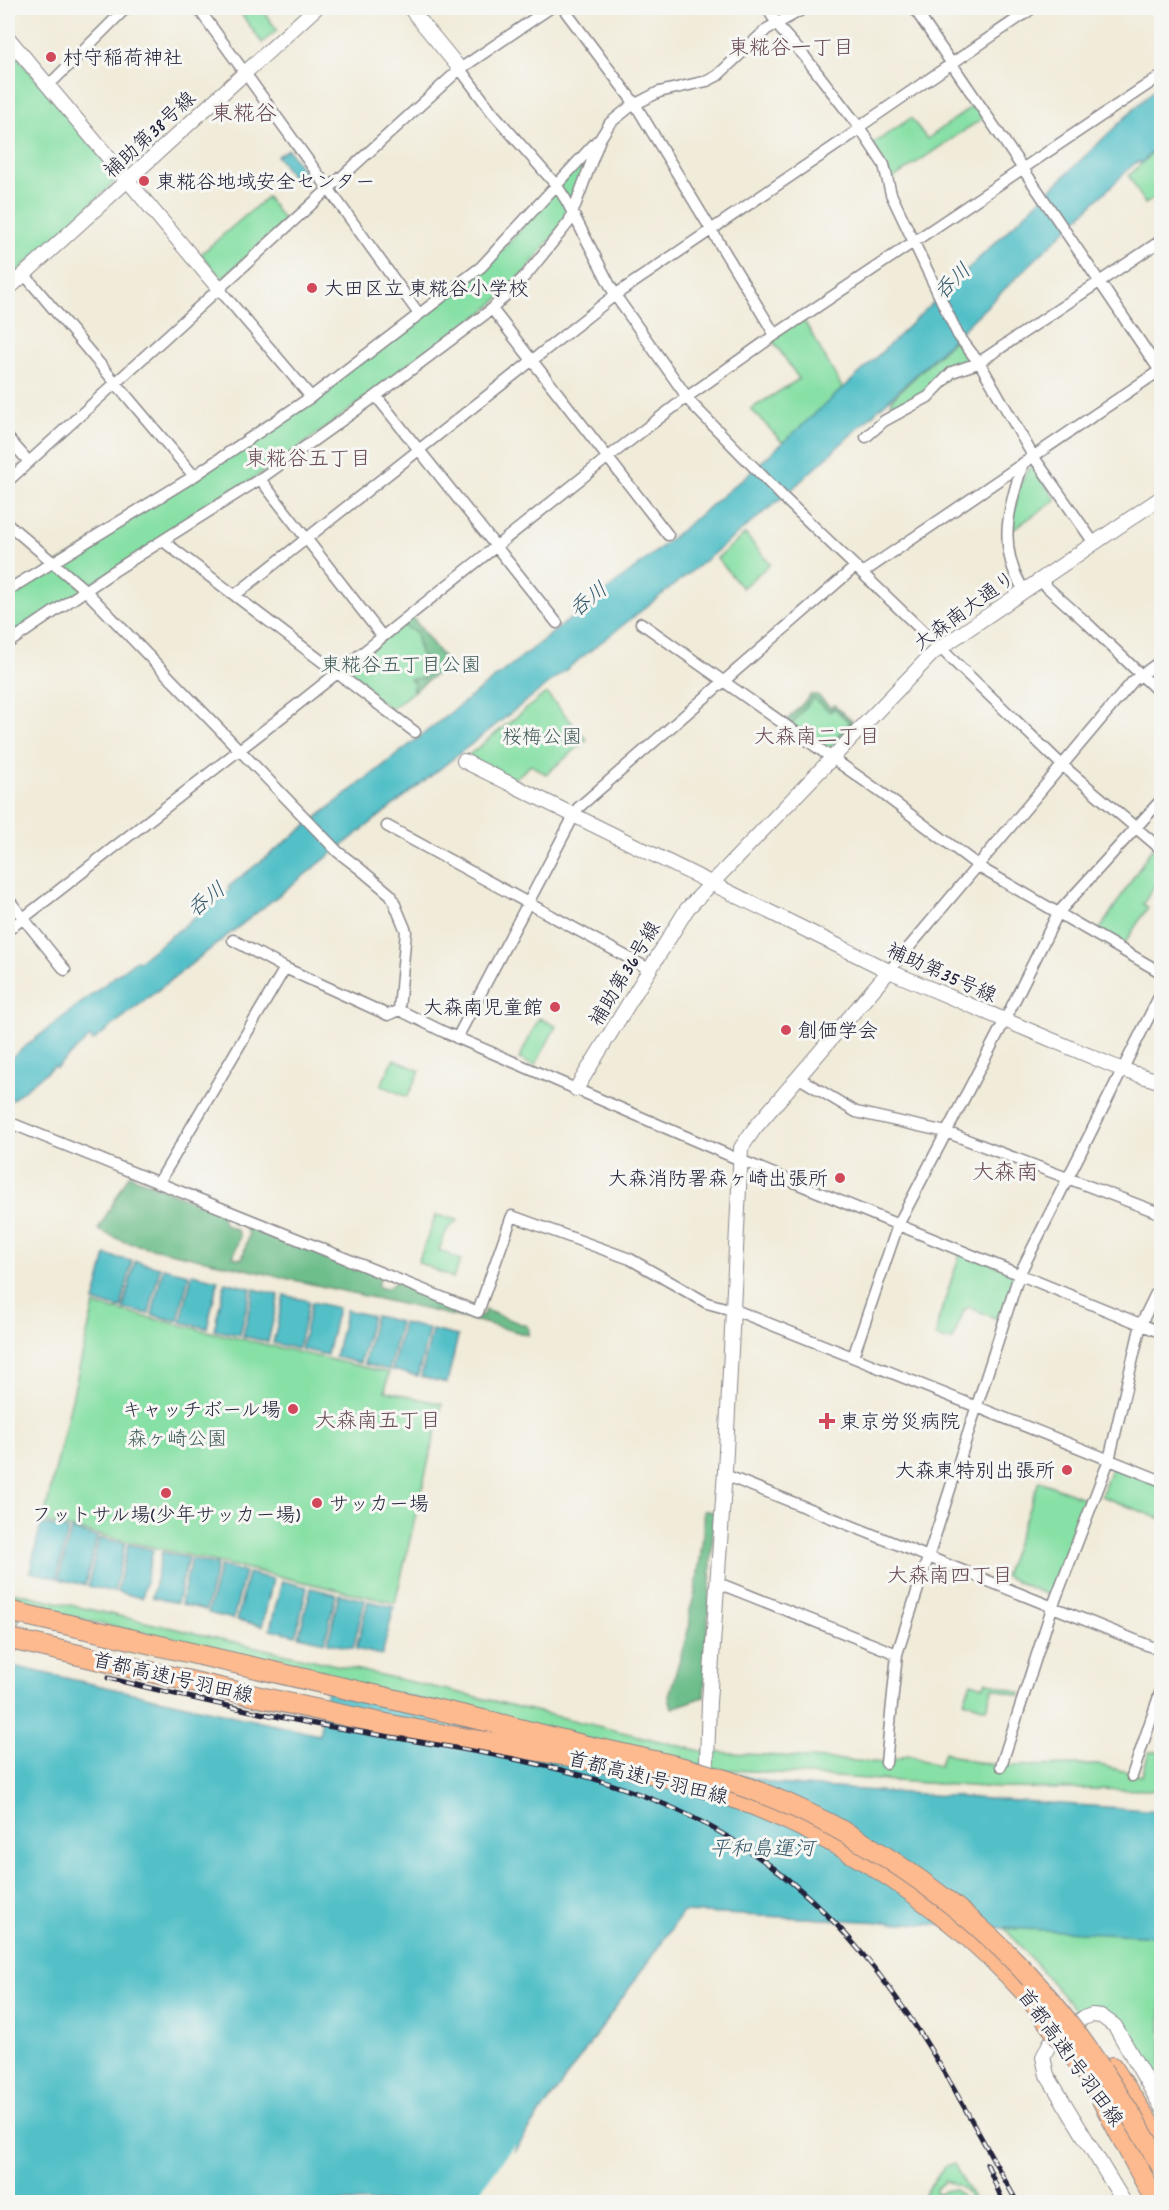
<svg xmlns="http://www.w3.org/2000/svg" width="1169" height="2210" viewBox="0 0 1169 2210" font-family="Dekko,'Klee One',sans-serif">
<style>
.green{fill:#87e0a5;stroke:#548170;stroke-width:1.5}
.forest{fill:#6dbe8a;stroke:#487062;stroke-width:1.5}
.water{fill:#52c0c8;stroke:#3a7182;stroke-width:1.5}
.pier{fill:#f1ebd9}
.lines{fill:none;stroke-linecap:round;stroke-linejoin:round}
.motorway-tunnel{stroke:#c8c3b9;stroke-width:20;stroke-dasharray:20 10;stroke-linecap:butt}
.minor-casing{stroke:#8a868a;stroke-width:13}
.tertiary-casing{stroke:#8a868a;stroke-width:16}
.motorway-casing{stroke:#8a868a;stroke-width:22}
.minor{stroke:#fff;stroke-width:10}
.tertiary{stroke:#fff;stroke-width:14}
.motorway{stroke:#fcba8e;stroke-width:20}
.rail-casing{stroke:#22223b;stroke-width:5}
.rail{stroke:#f6f6f2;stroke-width:3;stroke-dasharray:9;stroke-linecap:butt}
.motorway-bridge-casing{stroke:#8a868a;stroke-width:22;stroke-linecap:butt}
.motorway-bridge{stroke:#fcba8e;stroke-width:20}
.poi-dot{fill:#d1495b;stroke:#f6f6f2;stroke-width:2}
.labels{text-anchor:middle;stroke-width:6;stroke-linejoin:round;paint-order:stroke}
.poi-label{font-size:20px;fill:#22223b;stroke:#f6f6f2;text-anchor:start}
.street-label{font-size:20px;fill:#22223b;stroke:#f6f6f2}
.park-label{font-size:20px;fill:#405b5b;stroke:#f6f6f2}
.neighbourhood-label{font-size:21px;fill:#674956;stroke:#f6f6f2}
.water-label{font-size:21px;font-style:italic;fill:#33596c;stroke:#f6f6f2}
.quarter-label{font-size:22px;fill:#674956;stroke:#f6f6f2}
</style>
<rect width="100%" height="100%" fill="#f6f6f2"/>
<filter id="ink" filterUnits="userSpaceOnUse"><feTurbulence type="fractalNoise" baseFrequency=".0167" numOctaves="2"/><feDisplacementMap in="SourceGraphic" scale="12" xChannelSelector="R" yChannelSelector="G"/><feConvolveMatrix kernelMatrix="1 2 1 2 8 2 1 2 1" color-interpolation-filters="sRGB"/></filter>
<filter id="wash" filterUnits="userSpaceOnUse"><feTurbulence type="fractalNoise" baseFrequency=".008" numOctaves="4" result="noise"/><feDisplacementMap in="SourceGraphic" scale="24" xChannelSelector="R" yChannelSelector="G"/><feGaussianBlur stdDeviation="1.35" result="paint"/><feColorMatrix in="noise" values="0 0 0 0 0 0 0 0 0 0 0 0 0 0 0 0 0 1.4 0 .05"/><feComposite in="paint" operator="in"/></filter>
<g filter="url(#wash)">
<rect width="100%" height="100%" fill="#f1ebd9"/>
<!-- green -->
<path class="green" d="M 237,8 L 261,8 L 277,30 L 262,43 Z
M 8,46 L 116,174 L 116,181 L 8,280 Z
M 974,105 L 983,118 L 892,179 L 873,144 L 911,118 L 927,139 Z
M 1161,144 L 1161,200 L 1158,196 L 1145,204 L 1129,176 Z
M 593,147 L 571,213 L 525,272 L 490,307 L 276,464 L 8,639 L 8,594 L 195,479 L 484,271 Z
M 267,197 L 285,222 L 222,279 L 201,254 Z
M 802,317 L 843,389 L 783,443 L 751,409 L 799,379 L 771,338 Z
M 954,340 L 970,362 L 925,394 L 896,410 L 891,406 L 892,399 Z
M 1032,466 L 1056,500 L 1012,530 C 1014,513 1018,477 1032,466 Z
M 745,534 L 770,564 L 742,588 L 717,558 Z
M 412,617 L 448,664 L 391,709 L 349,677 L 349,667 Z
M 546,693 L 587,740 L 546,774 L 531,765 L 512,781 L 465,758 Z
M 811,695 L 817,695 L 831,708 L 834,705 L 854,723 L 828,750 L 792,724 L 789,718 Z
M 1152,848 L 1161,856 L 1161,876 L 1143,904 L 1148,907 L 1123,946 L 1099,931 Z
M 539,1018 L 556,1026 L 535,1066 L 519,1059 Z
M 394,1059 L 420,1071 L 407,1097 L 381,1085 Z
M 436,1215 L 458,1220 L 447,1230 L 439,1250 L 461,1260 L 453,1278 L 418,1262 Z
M 961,1251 L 1019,1275 L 1004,1322 L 969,1307 L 964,1310 L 952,1341 L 936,1337 L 938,1321 Z
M 94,1305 L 389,1373 L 385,1391 L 442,1404 L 395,1603 L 43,1522 Z
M 1112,1466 L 1161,1487 L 1161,1519 L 1101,1496 Z
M 1039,1481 L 1089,1500 L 1052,1597 L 1004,1576 Z
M 8,1591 L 460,1693 L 701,1751 L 886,1763 L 908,1755 L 939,1766 L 944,1752 L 970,1761 L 1001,1766 L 1100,1765 L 1142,1776 L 1149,1752 L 1161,1752 L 1161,1790 L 998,1788 L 704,1768 L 8,1602 Z
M 986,1681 L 1021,1693 L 1020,1696 L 993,1688 L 986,1708 L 964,1701 L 971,1682 L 984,1686 Z
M 999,1922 L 1161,1934 L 1161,2089 C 1153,2074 1122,2018 1110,2012 C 1101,2007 1087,2011 1078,2013 Z
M 954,2164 L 975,2202 L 969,2202 C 968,2188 957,2184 945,2181 L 935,2190 L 939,2195 L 944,2191 L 954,2189 L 960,2195 L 961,2202 L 929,2202 L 925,2194 L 945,2166 Z"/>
<!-- forest -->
<path class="forest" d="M 412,617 L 448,664 L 414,691 L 412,688 L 415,685 L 410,679 L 424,678 L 428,675 L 427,672 L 430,666 L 426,659 L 420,654 L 416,632 L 406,628 L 403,624 Z
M 811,695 L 817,695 L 831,708 L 834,705 L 854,723 L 838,739 L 836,737 L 850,723 L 834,708 L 830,712 L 813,698 L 792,724 L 787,721 Z
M 129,1175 L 224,1214 L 222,1219 L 225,1225 L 237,1230 L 240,1236 L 233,1257 L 242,1259 L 249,1235 L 241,1221 L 381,1276 L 377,1286 C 385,1291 390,1288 396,1281 L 483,1316 L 485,1310 L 527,1326 L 529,1330 L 528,1335 L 481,1322 L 125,1242 L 98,1230 Z
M 703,1510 L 714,1512 L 704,1697 L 672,1708 L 669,1696 L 690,1624 C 687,1612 693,1604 695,1592 C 699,1565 705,1537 703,1510 Z"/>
<!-- water -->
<path class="water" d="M 1161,83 L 1161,143 L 1141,163 L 1139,161 L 1134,164 L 922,369 L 789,492 L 697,567 L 93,1041 L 90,1037 L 56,1068 L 54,1066 L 8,1103 L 8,1060 L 136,960 L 139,961 L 230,890 L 228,887 L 648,558 L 747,475 L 862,371 Z
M 288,149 L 308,178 L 298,185 L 277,156 Z
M 106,1255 L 132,1261 L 121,1308 L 94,1302 Z
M 135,1261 L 160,1267 L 149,1314 L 123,1309 Z
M 163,1268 L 189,1274 L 178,1321 L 152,1315 Z
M 192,1274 L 218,1280 L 207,1328 L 181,1322 Z
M 225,1282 L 251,1288 L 240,1335 L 214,1330 Z
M 254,1289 L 279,1295 L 268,1342 L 243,1336 Z
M 284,1295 L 309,1301 L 298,1349 L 273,1343 Z
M 312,1302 L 338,1308 L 327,1355 L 301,1349 Z
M 346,1310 L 372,1316 L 360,1363 L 335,1357 Z
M 375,1316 L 400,1322 L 389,1370 L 364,1364 Z
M 403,1323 L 429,1329 L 418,1376 L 392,1370 Z
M 432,1330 L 458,1336 L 447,1383 L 421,1377 Z
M 41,1524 L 68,1530 L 57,1578 L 30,1572 Z
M 71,1530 L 97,1537 L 85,1585 L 59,1579 Z
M 99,1538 L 125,1543 L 114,1592 L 88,1586 Z
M 128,1544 L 153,1550 L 142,1598 L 117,1592 Z
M 162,1552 L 188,1558 L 177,1603 L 152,1597 Z
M 191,1559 L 217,1565 L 206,1610 L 181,1604 Z
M 220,1566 L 245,1572 L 233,1619 L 208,1613 Z
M 248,1573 L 273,1579 L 262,1626 L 237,1620 Z
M 282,1581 L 307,1587 L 296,1635 L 270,1629 Z
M 311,1588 L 336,1594 L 325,1642 L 299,1636 Z
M 339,1594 L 365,1600 L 353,1648 L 328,1643 Z
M 368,1601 L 394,1607 L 382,1655 L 356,1649 Z
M 8,1665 L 319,1735 L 329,1678 L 777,1784 L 1161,1811 L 1161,1936 L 683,1912 L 478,2202 L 8,2202 Z"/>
<!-- pier -->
<path class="pier" d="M 514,2145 L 514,2157 L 482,2202 L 472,2202 Z"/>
</g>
<g filter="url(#ink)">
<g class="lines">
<!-- motorway-tunnel -->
<path class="motorway-tunnel" d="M 8,1624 L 20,1627"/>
<defs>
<path id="minor" d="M 198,8 L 419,314
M 563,8 L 635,104 L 775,335
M 767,8 L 781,30 L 805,57 L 859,127 L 884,165 L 891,194 L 958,335 L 982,367 L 1033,456 L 1094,543
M 914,8 L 1162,374
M 460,69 L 492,112 L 557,186 L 566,200 L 615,295 L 692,404 L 784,498 L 1062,765 L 1162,850
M 48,86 L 126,8
M 859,127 L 1033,8
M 24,274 L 194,476
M 220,290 L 311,397
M 492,309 L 668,535
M 376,396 L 557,623
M 866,437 L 884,421 L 928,397 L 952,372 L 978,363 L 1162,240
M 8,438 L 29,462
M 1023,463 C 1009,508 996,547 1024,590
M 260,479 L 382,636
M 8,481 L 460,69 L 550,8
M 8,524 L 85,590 L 338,852 L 359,868 L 391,895 L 406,931 L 399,1010
M 163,541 L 415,732
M 862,573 L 1162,369
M 1039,580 L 1087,623 L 1162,695
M 8,590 L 194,476 L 311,397 L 481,267 L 597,141
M 235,595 L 615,295 L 860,129
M 641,623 L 883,794 L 984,870 L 1162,973
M 8,643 L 111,573 L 260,479 L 376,396 L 492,309 L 527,274 L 569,222 L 600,139 L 610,123 L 630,107 L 659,92 L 707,81 L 717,76 L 767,29 L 805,8
M 387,826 L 649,969
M 8,899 L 65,970
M 8,930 L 297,705 L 607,458 L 687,397 L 775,335 L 1162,75
M 233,940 L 285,968
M 889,971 L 1133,681 L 1162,660
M 399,1010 L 444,1032 L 740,1160 L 1162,1333
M 457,1038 L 578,808 L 855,567
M 799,1078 L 856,1112 L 946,1132 L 1162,1214
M 8,1122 L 478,1312 L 512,1216 L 630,1259 L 707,1303 L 740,1312 L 1162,1481
M 159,1182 L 285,968 L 388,1015 L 399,1010
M 853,1357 L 898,1225 L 1005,1020 L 1058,913 L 1162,799
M 725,1475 L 1162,1651
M 718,1583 L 897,1654
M 886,1763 L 897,1654 L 1019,1275 L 1162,991
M 1001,1766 L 1052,1608 L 1109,1460 L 1141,1324 L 1162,1281
M 1132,1776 L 1162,1687"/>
<path id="tertiary" d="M 410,8 L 460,69
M 8,38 L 220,290
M 8,289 L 316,8
M 464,761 L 889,971 L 1123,1070 L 1162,1082
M 576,1089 L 687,909 L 933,653 L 1162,497
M 707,1761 L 709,1702 L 725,1471 L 741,1148 L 754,1129 L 889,971
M 1124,2202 L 1047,2075 L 1043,2057 L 1050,2043 L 1083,2018 L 1092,2015 L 1101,2016 L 1115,2026 L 1162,2108"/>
<path id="motorway" d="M 8,1611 L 496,1723 L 582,1745
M 15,1640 C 144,1670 272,1702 401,1727 C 494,1745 589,1755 681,1781 C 813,1817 935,1893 1027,1994
M 1112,2067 L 1162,2144
M 1091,2079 L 1156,2202"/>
</defs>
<!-- minor casing -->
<use href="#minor" class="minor-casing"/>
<!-- tertiary casing -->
<use href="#tertiary" class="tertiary-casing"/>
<!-- motorway casing -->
<use href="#motorway" class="motorway-casing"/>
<!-- minor -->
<use href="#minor" class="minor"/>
<!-- tertiary -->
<use href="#tertiary" class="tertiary"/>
<!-- motorway -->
<use href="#motorway" class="motorway"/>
<defs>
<path id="rail" d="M 108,1678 C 182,1696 257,1714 332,1727 C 433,1745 544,1758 639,1794 C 725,1826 801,1880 860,1951 C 924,2026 969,2117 1017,2202
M 987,2164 L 1003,2202"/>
</defs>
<!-- rail casing -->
<use href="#rail" class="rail-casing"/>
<!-- rail -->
<use href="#rail" class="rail"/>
<defs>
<path id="motorway-bridge" d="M 582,1745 C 631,1756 680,1765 728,1781 C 850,1821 972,1905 1054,2005 C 1095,2055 1129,2111 1162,2167
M 1027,1994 L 1091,2079"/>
</defs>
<!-- motorway-bridge casing -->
<use href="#motorway-bridge" class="motorway-bridge-casing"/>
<!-- motorway-bridge -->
<use href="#motorway-bridge" class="motorway-bridge"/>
</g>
</g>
<!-- markers -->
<g class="poi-dot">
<circle cx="51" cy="57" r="6"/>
<circle cx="144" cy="181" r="6"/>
<circle cx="312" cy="288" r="6"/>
<circle cx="555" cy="1007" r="6"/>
<circle cx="786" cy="1030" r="6"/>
<circle cx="840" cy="1178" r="6"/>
<circle cx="293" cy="1409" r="6"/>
<path d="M824 1412h6v6h6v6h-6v6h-6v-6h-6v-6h6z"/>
<circle cx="1067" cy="1470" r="6"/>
<circle cx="166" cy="1493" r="6"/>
<circle cx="317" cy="1503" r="6"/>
</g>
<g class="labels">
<!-- poi labels -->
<g class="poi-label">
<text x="63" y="64">村守稲荷神社</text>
<text x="156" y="188">東糀谷地域安全センター</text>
<text x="324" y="295">大田区立 東糀谷小学校</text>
<text x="543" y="1014" text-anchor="end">大森南児童館</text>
<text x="798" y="1037">創価学会</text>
<text x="828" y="1185" text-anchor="end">大森消防署森ヶ崎出張所</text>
<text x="281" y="1416" text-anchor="end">キャッチボール場</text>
<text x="840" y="1428">東京労災病院</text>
<text x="1055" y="1477" text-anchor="end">大森東特別出張所</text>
<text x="329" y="1510">サッカー場</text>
<text x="166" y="1521" text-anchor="middle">フットサル場(少年サッカー場)</text>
</g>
<!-- street labels -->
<g class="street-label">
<text transform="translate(149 134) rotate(-43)" y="7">補助第38号線</text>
<text transform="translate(964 610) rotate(-36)" y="7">大森南大通り</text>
<text transform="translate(942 972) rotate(24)" y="7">補助第35号線</text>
<text transform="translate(624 973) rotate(-59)" y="7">補助第36号線</text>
<text transform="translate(173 1677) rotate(13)" y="7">首都高速1号羽田線</text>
<text transform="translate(648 1777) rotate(14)" y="7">首都高速1号羽田線</text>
<text transform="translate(1071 2057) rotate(54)" y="7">首都高速1号羽田線</text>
</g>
<!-- park labels -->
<g class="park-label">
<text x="401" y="671">東糀谷五丁目公園</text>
<text x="542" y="743">桜梅公園</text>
<text x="177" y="1445">森ヶ崎公園</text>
</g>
<!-- neighbourhood labels -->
<g class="neighbourhood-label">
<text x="791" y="54">東糀谷一丁目</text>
<text x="308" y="465">東糀谷五丁目</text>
<text x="817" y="743">大森南二丁目</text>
<text x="378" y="1427">大森南五丁目</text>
<text x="950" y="1582">大森南四丁目</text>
</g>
<!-- water labels -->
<g class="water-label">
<text transform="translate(952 281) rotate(-44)" y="7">呑川</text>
<text transform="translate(588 599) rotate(-38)" y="7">呑川</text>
<text transform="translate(206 899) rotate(-38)" y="7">呑川</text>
<text x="762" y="1855">平和島運河</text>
</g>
<!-- quarter labels -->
<g class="quarter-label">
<text x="244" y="120">東糀谷</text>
<text x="1005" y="1179">大森南</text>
</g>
</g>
<!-- margin -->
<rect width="1169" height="2210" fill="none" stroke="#f6f6f2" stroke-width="30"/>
</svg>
